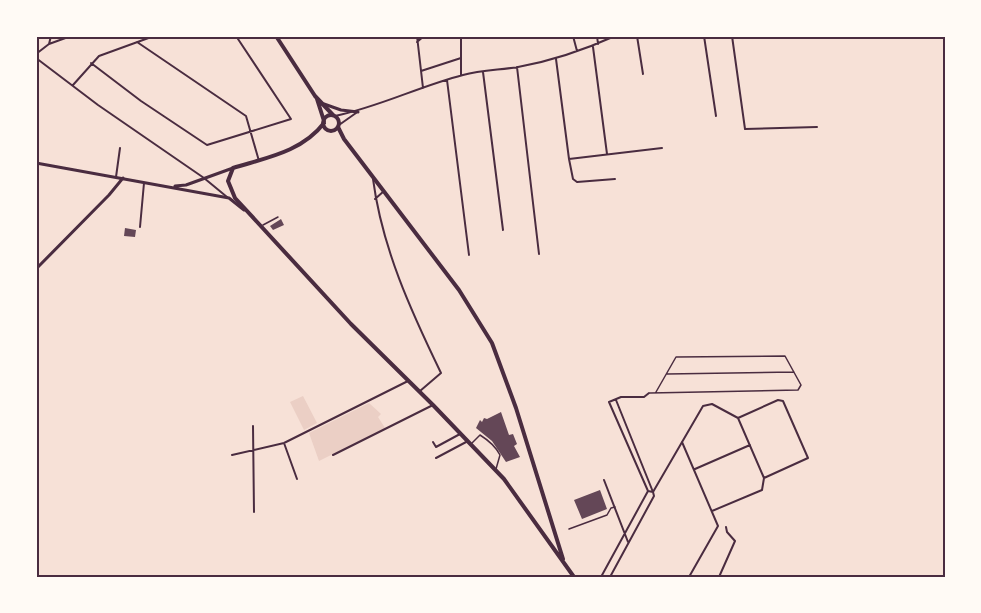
<svg xmlns="http://www.w3.org/2000/svg" width="981" height="613" viewBox="0 0 981 613" font-family="Signika,sans-serif">
<style>
.green{fill:#ebcfc5}
.building{fill:#644757}
.lines{fill:none;stroke-linecap:round;stroke-linejoin:round}
.service{stroke:#4a2c40;stroke-width:1.5}
.minor{stroke:#4a2c40;stroke-width:2}
.tertiary{stroke:#4a2c40;stroke-width:3}
.secondary{stroke:#4a2c40;stroke-width:4}
.neatline{fill:none;stroke:#4a2c40;stroke-width:2}
</style>
<rect width="100%" height="100%" fill="#f7e1d7"/>
<!-- green -->
<path class="green" d="M 303,396 L 317,423 L 304,430 L 290,402 Z
M 369,403 L 381,414 L 378,417 L 385,428 L 319,461 L 309,433 Z"/>
<!-- building -->
<path class="building" d="M 281,219 L 284,225 L 273,230 L 270,226 Z
M 125,228 L 136,230 L 135,237 L 124,236 Z
M 501,412 L 509,435 L 513,434 L 517,444 L 514,446 L 520,457 L 506,462 L 492,441 L 476,428 L 480,420 L 482,422 L 484,418 L 487,419 Z
M 600,490 L 607,509 L 582,519 L 574,500 Z"/>
<g class="lines">
<!-- service -->
<path class="service" d="M 263,225 L 278,217
M 667,374 L 794,372
M 650,393 L 798,390 L 801,385 L 785,356 L 676,357 L 656,392
M 472,443 L 480,435 C 488,440 496,447 500,455 L 496,469
M 569,529 L 607,515 L 611,508 L 615,507"/>
<!-- minor -->
<path class="minor" d="M 417,36 L 423,88
M 461,36 L 461,75
M 573,36 L 577,51
M 597,36 L 598,44
M 637,36 L 643,74
M 704,36 L 716,116
M 732,36 L 745,129 L 817,127
M 137,42 L 246,116 L 259,161
M 417,42 L 424,36
M 49,44 L 71,36
M 593,47 L 607,154
M 36,54 L 49,44 L 51,36
M 36,58 L 98,105 L 204,178 L 227,197
M 556,59 L 569,159 L 662,148
M 91,63 L 141,101 L 207,145 L 291,119 L 236,36
M 517,67 L 539,254
M 421,71 L 461,58
M 483,72 L 503,230
M 447,80 L 469,255
M 73,85 L 99,56 L 154,36
M 335,116 C 379,107 420,86 463,75 C 481,70 500,70 518,67 C 551,61 584,50 615,36
M 339,125 L 356,113
M 569,159 L 573,179 L 577,182 L 615,179
M 116,177 L 120,148
M 373,179 C 382,248 411,311 441,373 L 420,391
M 375,199 L 384,191
M 140,227 L 144,183
M 649,393 L 644,397 L 621,397 L 609,402 L 648,491 L 653,492
M 616,400 L 653,492
M 253,426 L 254,512
M 433,442 L 436,447 L 460,434
M 682,442 L 718,526 L 689,577
M 284,443 L 297,479
M 232,455 L 284,443 L 408,381
M 333,455 L 433,405
M 436,458 L 468,441
M 695,469 L 750,445
M 604,480 L 628,542
M 712,511 L 762,490 L 764,478
M 601,577 L 648,491
M 610,577 L 654,496 L 653,492 L 703,406 L 712,404 L 738,418 L 778,400 L 783,401 L 808,458 L 764,478 L 738,418
M 719,577 L 735,541 L 727,532 L 726,527"/>
<!-- tertiary -->
<path class="tertiary" d="M 324,104 L 341,110 L 358,112
M 36,163 L 229,198 L 244,210
M 175,186 L 186,185 L 233,168
M 36,269 L 109,195 L 123,178"/>
<!-- secondary -->
<path class="secondary" d="M 276,36 L 315,96 L 333,115
M 317,99 L 324,121
M323 123a8 8 0 1 1 16 0a8 8 0 1 1-16 0Z
M 324,123 C 302,152 265,158 233,168 L 228,181 L 235,198 L 351,324 L 433,405 L 504,479 L 574,577
M 338,127 L 344,139 L 459,290 L 492,343 L 516,408 L 563,559"/>
</g>
<!-- border -->
<rect width="981" height="613" fill="none" stroke="#fffaf5" stroke-width="75"/>
<rect x="38" y="38" width="906" height="538" class="neatline"/>
</svg>
